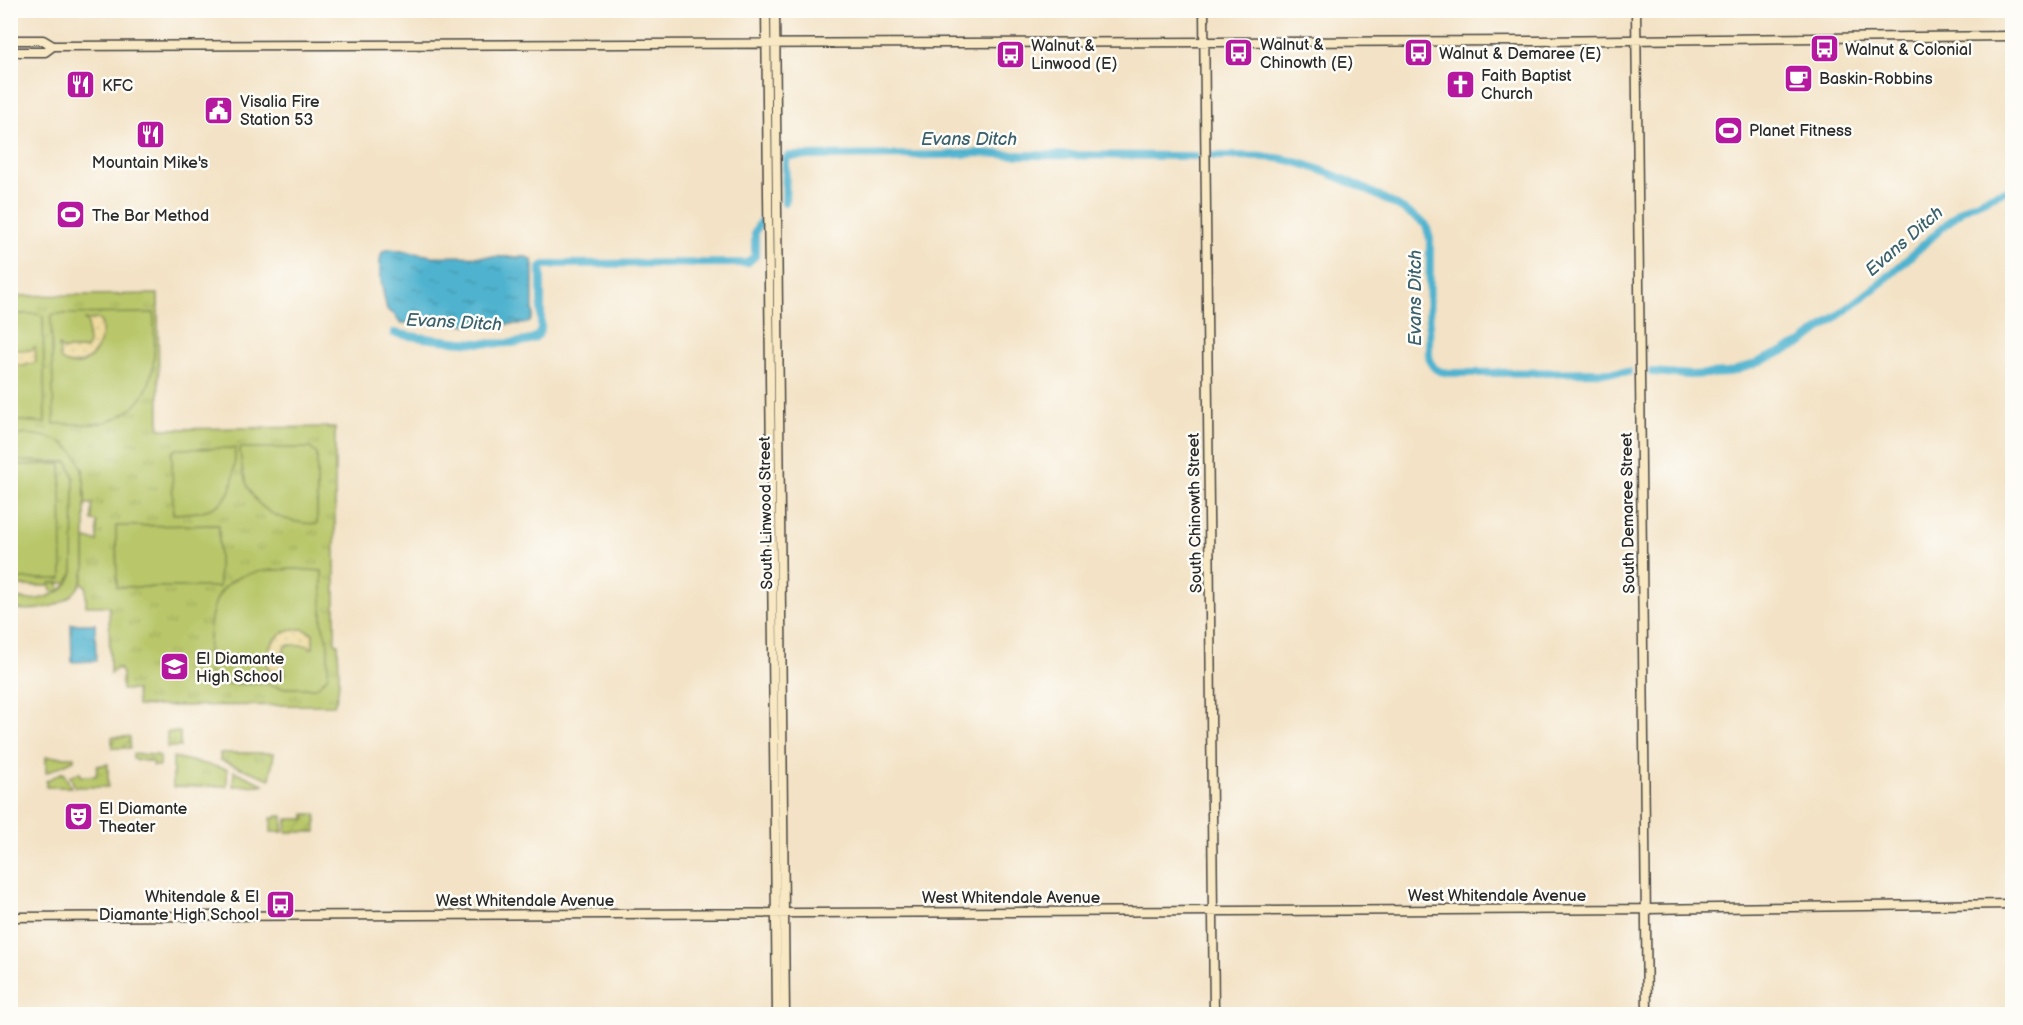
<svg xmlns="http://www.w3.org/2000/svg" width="2023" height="1025" viewBox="0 0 2023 1025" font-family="'Balsamiq Sans',sans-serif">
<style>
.grass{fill:url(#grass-tufts);stroke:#72794a;stroke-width:1.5}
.sand{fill:url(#sand-dots);stroke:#8c8264;stroke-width:1.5}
.park{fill:#b9c76a;stroke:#72794a;stroke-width:1.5;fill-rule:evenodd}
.garden{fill:url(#garden-furrows);stroke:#72794a;stroke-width:1.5}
.water{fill:url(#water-ripples);stroke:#3e6f7d;stroke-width:1.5}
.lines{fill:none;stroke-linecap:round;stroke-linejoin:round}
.canal{stroke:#50b3cf;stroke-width:8}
.secondary-casing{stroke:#494642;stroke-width:11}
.secondary{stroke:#f8e8c3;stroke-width:8}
.labels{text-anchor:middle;stroke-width:5;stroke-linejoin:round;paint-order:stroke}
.poi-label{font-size:16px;fill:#2b2b2b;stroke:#fdfcf7;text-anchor:start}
.street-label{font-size:16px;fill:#2b2b2b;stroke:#fdfcf7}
.water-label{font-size:18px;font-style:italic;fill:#3a616d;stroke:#fdfcf7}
</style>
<defs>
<pattern id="grass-tufts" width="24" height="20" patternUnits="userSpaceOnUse" patternTransform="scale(1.5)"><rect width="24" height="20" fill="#b9c76a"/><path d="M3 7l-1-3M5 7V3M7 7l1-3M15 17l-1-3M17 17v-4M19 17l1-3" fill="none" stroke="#9fab5c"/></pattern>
<pattern id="sand-dots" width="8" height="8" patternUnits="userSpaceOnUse" patternTransform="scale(1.5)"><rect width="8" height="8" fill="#eeda9e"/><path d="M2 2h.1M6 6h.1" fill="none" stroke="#cb8" stroke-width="1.8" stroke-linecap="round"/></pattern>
<pattern id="garden-furrows" width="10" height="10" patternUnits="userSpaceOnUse" patternTransform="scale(1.5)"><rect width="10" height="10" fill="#b9c76a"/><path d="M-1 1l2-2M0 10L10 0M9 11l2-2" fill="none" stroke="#9fab5c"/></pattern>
<pattern id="water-ripples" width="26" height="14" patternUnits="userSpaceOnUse" patternTransform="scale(1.5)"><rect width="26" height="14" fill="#50b3cf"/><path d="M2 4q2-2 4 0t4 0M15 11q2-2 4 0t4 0" fill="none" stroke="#4392a8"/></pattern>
</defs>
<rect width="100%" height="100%" fill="#fdfcf7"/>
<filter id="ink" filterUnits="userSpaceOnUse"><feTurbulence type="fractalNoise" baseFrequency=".0167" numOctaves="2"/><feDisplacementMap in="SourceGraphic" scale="12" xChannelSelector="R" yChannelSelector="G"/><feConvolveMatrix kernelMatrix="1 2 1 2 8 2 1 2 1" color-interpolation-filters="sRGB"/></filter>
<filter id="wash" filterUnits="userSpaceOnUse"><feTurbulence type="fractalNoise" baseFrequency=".008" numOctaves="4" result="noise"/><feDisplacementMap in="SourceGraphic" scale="24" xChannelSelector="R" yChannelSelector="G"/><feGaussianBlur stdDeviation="1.35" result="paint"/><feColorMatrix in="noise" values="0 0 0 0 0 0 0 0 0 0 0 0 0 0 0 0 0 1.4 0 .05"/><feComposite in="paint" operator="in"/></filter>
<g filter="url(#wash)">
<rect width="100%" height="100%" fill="#f3e2c5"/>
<!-- grass -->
<path class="grass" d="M 158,294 L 159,429 L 335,427 L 335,643 L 338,644 C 338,663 342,689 334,705 L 137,706 L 136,690 L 122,690 L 122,673 L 118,668 L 110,674 L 109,606 L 86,606 L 86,586 L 81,583 L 85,569 L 85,539 L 97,541 L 97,522 L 92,521 L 92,504 L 85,504 L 83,469 L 13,436 L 11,437 L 11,296 Z
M 10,461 L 68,462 L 69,463 L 74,478 L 74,564 L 73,572 L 68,583 L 51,583 L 50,586 L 11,586 Z
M 167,732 L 180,732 L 180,747 L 167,747 Z
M 274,753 L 270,779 L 220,760 L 220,753 Z
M 133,754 L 158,755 L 160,757 L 160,766 L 153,766 L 153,762 L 133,759 Z
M 46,757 L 74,757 L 74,760 L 46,773 Z
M 173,757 L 227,769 L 227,786 L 173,787 Z
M 108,764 L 108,787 L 75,787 L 70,776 L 80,772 L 81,776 L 96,776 L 97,766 Z
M 234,771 L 265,785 L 233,786 Z
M 63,772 L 71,787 L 46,787 L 46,781 Z"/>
<!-- sand -->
<path class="sand" d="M 98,319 C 117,340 82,377 60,359 L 59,346 L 63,349 L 85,349 L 88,346 L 88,323 L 84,320 Z
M 36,347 L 36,362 L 24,366 L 11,364 L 10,350 Z
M 292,629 L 303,629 L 313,633 L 313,648 L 310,648 L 308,645 L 287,645 L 284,648 L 284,669 L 286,674 L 271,674 C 261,655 272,635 292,629 Z"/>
<!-- park -->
<path class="park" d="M 154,313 C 155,360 160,409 101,423 C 87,426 69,423 54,424 L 51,317 L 54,314 ZM 98,319 L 101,321 C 108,345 83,378 60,359 L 59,346 L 62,349 L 85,349 L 88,346 L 88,323 L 85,320 Z
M 11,314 L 39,314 L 43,317 L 45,423 L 11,420 L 11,364 L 24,366 L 36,362 L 35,347 L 31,350 L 11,350 Z
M 26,434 C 80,438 85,461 85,508 C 85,529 85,549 85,569 C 83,574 83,579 81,583 C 68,608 34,613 11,608 L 11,597 C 27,602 44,600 59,591 L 51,591 L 50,583 L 59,583 L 60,591 L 68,583 L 73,572 L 74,478 L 68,462 L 11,461 L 11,437 Z
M 235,448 C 235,500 226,512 173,514 L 172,453 L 176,449 Z
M 240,448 L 310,448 L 317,454 L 317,524 C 266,522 242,500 240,448 Z
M 61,464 L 62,579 L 11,579 L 11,465 Z
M 219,525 L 219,587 L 117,587 L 116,526 Z
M 296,569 L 322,571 L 322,624 L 328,643 L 328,676 L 316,688 L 282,688 L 266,684 L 212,684 C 207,668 208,653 209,638 C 212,574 241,571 296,569 ZM 292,629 L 303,629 L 313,633 L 313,648 L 310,648 L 308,645 L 287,645 L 284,648 L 284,669 L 286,674 L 271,674 C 260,655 272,635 292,629 Z"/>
<!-- garden -->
<path class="garden" d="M 112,737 L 130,737 L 130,748 L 112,748 Z
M 305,814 L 316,814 L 316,832 L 286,832 L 287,819 L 305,819 Z
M 277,816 L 283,816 L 283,832 L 271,832 L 271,818 L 276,817 Z"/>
<!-- water -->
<path class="water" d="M 391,249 L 432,256 L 527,257 L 532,260 L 533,266 L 533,315 L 530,322 L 523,324 L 481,325 L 400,323 L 394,314 L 387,310 C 384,295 375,264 383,251 Z
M 71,624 L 95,624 L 96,661 L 72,662 Z"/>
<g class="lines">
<!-- canal -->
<path class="canal" d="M 1214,156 C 1237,156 1260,155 1283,159 C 1323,167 1394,200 1426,225 L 1430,239 L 1429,355 C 1431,369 1437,372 1451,373 L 1628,372
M 785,202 L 786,161 L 787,157 L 790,156 L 946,155 L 978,153 L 1018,155 L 1195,156
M 557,264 L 747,263 L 755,256 L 755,232 L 760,222
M 394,333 C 418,338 520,352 537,336 C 540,334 540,332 541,328 L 541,267 L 544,265 L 553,265
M 1652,372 L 1690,375 L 1728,373 L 1752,365 L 1802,343 L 1881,283 L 1963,209 L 1996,194 L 2012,189"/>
</g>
</g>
<g filter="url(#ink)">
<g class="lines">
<defs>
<path id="secondary" d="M 766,10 L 777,1014
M 775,10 L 785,1014
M 1204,10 L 1214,1014
M 1636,10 L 1647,1014
M 10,40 L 43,40 L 53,46 L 1535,41 L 2012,36
M 10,52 L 45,52 L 53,46
M 10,917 L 1647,909 L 2012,904"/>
</defs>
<!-- secondary casing -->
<use href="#secondary" class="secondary-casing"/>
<!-- secondary -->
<use href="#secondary" class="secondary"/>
</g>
</g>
<!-- icons -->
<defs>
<symbol id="bus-square" viewBox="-11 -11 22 22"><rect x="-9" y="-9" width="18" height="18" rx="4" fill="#b5179e" stroke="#fdfcf7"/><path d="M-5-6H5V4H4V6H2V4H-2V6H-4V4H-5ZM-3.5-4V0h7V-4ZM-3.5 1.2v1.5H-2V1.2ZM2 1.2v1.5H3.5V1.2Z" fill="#fff"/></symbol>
<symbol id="cafe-square" viewBox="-11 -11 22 22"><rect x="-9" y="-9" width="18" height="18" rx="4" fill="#b5179e" stroke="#fdfcf7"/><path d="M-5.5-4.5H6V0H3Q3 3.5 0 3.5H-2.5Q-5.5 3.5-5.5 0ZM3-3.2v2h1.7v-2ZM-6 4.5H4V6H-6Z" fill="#fff"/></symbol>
<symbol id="church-square" viewBox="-11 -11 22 22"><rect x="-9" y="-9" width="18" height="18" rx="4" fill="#b5179e" stroke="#fdfcf7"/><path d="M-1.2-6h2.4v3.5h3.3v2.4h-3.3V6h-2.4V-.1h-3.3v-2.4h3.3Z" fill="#fff"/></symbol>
<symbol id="restaurant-square" viewBox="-11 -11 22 22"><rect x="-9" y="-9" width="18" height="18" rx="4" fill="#b5179e" stroke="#fdfcf7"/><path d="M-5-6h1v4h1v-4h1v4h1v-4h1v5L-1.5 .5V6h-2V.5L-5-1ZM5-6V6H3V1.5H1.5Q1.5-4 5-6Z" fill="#fff"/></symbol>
<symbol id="civic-square" viewBox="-11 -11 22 22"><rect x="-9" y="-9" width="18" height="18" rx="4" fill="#b5179e" stroke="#fdfcf7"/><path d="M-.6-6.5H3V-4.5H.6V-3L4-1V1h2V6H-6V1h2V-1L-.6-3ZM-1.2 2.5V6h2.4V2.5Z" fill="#fff"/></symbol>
<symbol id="stadium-square" viewBox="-11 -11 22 22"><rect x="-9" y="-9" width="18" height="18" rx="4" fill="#b5179e" stroke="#fdfcf7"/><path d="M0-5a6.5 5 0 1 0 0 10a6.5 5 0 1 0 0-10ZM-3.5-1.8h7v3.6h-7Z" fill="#fff"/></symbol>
<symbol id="school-square" viewBox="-11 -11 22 22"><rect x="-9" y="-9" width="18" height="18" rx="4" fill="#b5179e" stroke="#fdfcf7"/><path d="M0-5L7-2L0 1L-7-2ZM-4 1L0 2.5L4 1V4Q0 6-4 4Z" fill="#fff"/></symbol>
<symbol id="theatre-square" viewBox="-11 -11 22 22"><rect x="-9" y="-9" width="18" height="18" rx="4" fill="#b5179e" stroke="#fdfcf7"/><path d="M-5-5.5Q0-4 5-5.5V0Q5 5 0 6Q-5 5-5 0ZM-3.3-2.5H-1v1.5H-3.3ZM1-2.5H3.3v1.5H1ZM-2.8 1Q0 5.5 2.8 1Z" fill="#fff"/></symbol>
</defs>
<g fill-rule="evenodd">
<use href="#bus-square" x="1808" y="32" width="33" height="33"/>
<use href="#bus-square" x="1222" y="36" width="33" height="33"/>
<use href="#bus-square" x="1402" y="36" width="33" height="33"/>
<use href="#bus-square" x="994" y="38" width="33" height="33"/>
<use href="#cafe-square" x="1782" y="62" width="33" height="33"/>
<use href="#church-square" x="1444" y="68" width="33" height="33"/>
<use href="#restaurant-square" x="64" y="68" width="33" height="33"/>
<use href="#civic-square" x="202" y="94" width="33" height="33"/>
<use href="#stadium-square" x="1712" y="114" width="33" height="33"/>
<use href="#restaurant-square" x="134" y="118" width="33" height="33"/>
<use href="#stadium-square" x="54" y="198" width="33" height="33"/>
<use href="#school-square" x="158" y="650" width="33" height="33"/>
<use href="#theatre-square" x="62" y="800" width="33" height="33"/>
<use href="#bus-square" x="264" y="888" width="33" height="33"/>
</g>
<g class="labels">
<!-- poi labels -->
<g class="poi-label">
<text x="1260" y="50">Walnut &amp;<tspan x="1260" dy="18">Chinowth (E)</tspan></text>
<text x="1031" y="51">Walnut &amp;<tspan x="1031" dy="18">Linwood (E)</tspan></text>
<text x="1845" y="55">Walnut &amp; Colonial</text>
<text x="1439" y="59">Walnut &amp; Demaree (E)</text>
<text x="1481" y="81">Faith Baptist<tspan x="1481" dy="18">Church</tspan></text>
<text x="1819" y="84">Baskin-Robbins</text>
<text x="102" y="91">KFC</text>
<text x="240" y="107">Visalia Fire<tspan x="240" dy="18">Station 53</tspan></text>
<text x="1749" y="136">Planet Fitness</text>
<text x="150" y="168" text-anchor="middle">Mountain Mike's</text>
<text x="92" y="221">The Bar Method</text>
<text x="196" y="664">El Diamante<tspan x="196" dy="18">High School</tspan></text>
<text x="99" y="814">El Diamante<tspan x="99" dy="18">Theater</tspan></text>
<text x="259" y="902" text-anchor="end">Whitendale &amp; El<tspan x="259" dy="18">Diamante High School</tspan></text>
</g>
<!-- street labels -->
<g class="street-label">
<text transform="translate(765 513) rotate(-91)" y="6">South Linwood Street</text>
<text transform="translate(1194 513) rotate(-91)" y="6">South Chinowth Street</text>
<text transform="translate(1627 513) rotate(-91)" y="6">South Demaree Street</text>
<text x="1497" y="901">West Whitendale Avenue</text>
<text x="1011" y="903">West Whitendale Avenue</text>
<text x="525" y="906">West Whitendale Avenue</text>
</g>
<!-- water labels -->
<g class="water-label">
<text x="969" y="145">Evans Ditch</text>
<text transform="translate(1904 241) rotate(-41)" y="6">Evans Ditch</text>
<text transform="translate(1415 298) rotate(-90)" y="6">Evans Ditch</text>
<text transform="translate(454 322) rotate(3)" y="6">Evans Ditch</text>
</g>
</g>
<!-- margin -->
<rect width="2023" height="1025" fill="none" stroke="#fdfcf7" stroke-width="36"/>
</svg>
